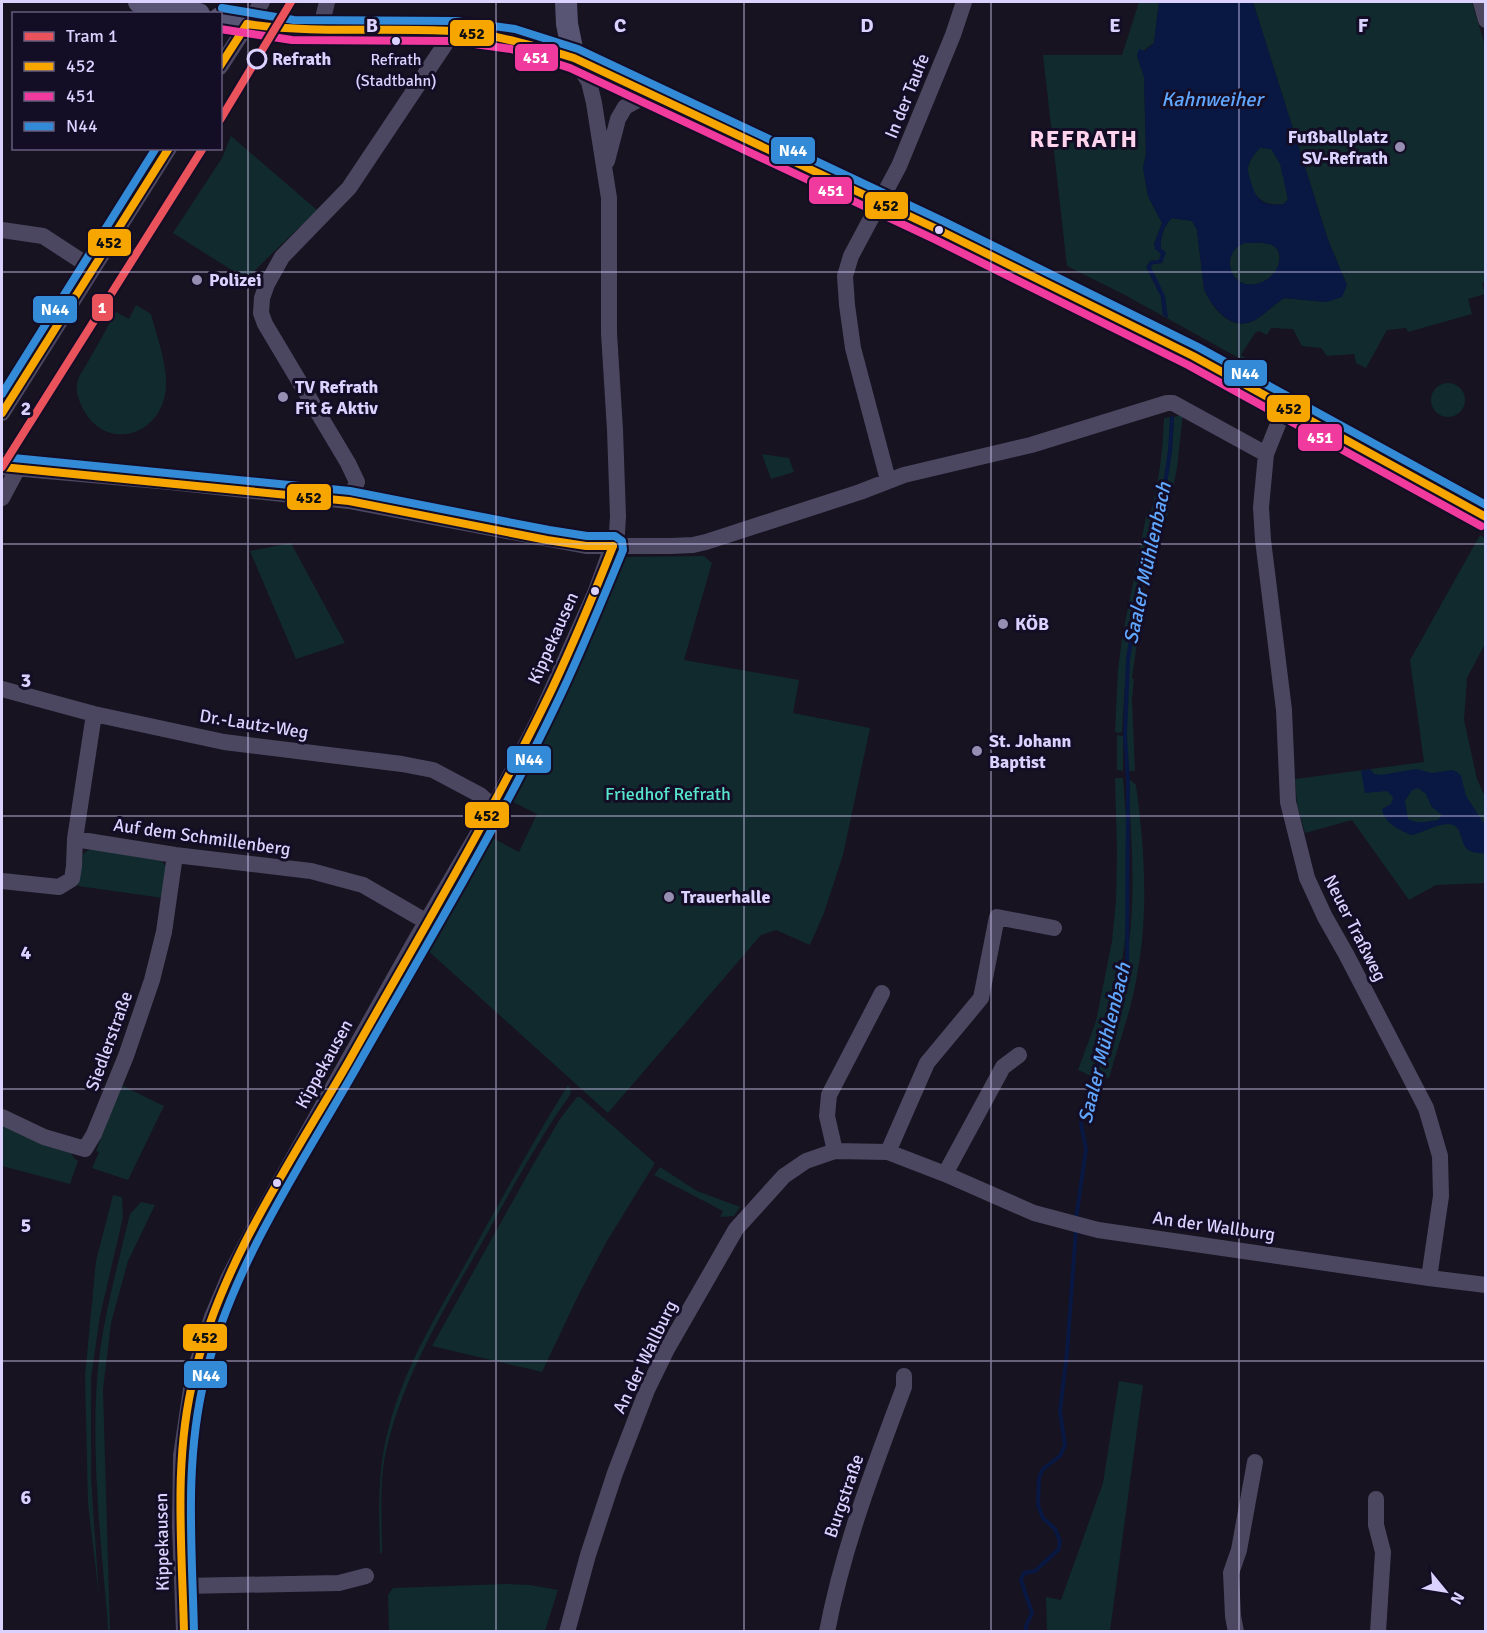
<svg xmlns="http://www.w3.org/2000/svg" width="1487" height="1633" viewBox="0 0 1487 1633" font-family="Signika,sans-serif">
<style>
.green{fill:#112a2e}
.water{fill:#081842;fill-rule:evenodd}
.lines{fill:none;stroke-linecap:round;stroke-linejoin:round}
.stream{stroke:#081842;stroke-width:4}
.street{stroke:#4b4761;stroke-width:16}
.secondary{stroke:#585474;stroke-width:22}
.bus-1-casing{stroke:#140d26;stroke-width:12}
.bus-2-casing{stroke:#140d26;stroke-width:12}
.bus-3-casing{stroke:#140d26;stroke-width:12}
.bus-1{stroke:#f7a600;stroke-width:8}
.bus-2{stroke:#f13a9d;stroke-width:8}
.bus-3{stroke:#338bd7;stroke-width:8}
.tram-1-casing{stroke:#140d26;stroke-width:12}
.tram-1{stroke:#ea525c;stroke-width:8}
.grid{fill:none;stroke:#dbd2ff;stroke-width:1.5;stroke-opacity:0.55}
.bus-dot{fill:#dbd2ff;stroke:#140d26;stroke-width:2}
.stop-dot{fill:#140d26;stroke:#dbd2ff;stroke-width:3}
.poi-dot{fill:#968fb1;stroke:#140d26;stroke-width:2}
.labels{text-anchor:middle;stroke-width:6;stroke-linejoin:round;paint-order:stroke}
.bus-label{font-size:16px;fill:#dbd2ff;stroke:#140d26}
.stop-label{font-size:18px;font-weight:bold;fill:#dbd2ff;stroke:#140d26;text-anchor:start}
.street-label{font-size:18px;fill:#dbd2ff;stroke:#140d26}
.poi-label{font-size:18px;font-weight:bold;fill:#dbd2ff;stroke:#140d26;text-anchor:start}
.park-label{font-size:18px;fill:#57e6cf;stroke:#140d26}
.water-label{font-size:20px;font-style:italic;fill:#60a7ff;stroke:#140d26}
.district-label{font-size:24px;font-weight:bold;letter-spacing:1.5px;fill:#ffd4ec;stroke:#140d26}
.grid-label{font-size:20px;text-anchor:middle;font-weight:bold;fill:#dbd2ff;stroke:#140d26;stroke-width:6;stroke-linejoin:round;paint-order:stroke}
.line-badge{stroke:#140d26;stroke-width:2}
.badge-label{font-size:16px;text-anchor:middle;font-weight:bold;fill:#fff}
.pale-badge-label{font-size:16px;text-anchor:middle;font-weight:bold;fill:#111}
</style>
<rect width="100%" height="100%" fill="#171320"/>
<!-- green -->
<path class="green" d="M 1139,2 L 1159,2 L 1154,43 L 1137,55 L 1144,77 L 1146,154 L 1143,168 L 1148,196 L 1162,223 L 1154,244 L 1161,254 L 1159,260 L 1150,261 L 1146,267 L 1161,297 L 1163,315 L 1168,317 L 1150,267 L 1153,264 L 1162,263 L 1165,252 L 1161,249 C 1160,238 1164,225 1172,218 L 1192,221 L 1197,230 L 1204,289 C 1212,308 1231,332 1253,321 C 1260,318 1275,304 1284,298 L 1327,302 L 1347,285 L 1328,240 L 1253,2 L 1472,2 L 1486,49 L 1486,282 L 1482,283 L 1485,294 L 1468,299 L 1472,314 L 1408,332 L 1406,328 L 1387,330 L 1366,368 L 1356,363 L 1354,354 L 1327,356 L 1321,348 L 1302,346 L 1293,329 L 1271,328 L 1267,335 L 1259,331 L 1255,333 L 1241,355 L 1267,371 L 1266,373 L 1123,294 L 1067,266 L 1043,55 L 1122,55 Z
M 231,136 L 317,210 L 246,279 L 173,233 L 222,158 Z
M 1259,148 C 1264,148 1270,147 1274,151 C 1284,162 1285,185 1288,199 L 1284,204 C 1261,208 1248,192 1248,169 C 1248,161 1255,154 1259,148 Z
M 1245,243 C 1253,243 1262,242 1269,244 C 1286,249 1280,270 1269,278 C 1235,302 1214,254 1245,243 Z
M 136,305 L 151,314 C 157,337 167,363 166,386 C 164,436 105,454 82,407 C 78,399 75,389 78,380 C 80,373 86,366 89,360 C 98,344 107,328 116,312 L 129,319 Z
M1431 400a17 17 0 1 1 34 0a17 17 0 1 1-34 0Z
M 1183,414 L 1177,468 L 1167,518 L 1159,518 L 1164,499 L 1172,451 L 1174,417 Z
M 1170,417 C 1169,445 1168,473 1161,500 C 1156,518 1148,535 1144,553 C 1131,612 1125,672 1122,732 L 1120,733 L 1115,732 L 1118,670 L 1122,638 L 1147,512 L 1151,512 C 1159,481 1163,450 1164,418 Z
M 762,454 L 789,458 L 794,472 L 771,479 Z
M 1480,535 L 1485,538 L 1485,644 L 1467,678 L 1464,720 L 1477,779 L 1485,797 L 1485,883 L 1436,885 L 1409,900 L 1352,820 L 1305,833 L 1297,805 L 1295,779 L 1424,762 L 1410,660 Z
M 1151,541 L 1145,570 L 1147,571 L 1132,678 L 1134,679 L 1132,700 L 1135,771 L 1127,771 L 1126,701 L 1129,659 L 1143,577 Z
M 291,543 L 345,643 L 296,659 L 250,551 Z
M 704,556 L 712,563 L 684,660 L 799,680 L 793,713 L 870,728 L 843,855 L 824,913 L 810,945 L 776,930 L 761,935 L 608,1113 L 425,948 L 489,836 L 519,852 L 537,814 L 509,800 L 540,739 L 618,563 L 625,557 Z
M 1117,735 L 1123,736 L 1123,771 L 1117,770 Z
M 1115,778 L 1123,778 C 1126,819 1130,861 1128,902 C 1126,963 1110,1019 1091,1076 L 1078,1070 L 1096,1021 L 1112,941 L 1116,900 L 1117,853 Z
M 1128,778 L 1136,785 C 1145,851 1149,916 1136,981 C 1130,1014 1118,1046 1109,1078 L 1095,1077 C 1109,1033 1123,989 1129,943 C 1136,888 1131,833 1128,778 Z
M 90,849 L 162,861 L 167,868 L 163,898 L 78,886 L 83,854 Z
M 121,1085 L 164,1106 L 128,1180 L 92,1168 L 99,1152 L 96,1151 Z
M 568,1085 L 571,1091 L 570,1095 C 536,1143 508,1196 479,1248 C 442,1313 403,1377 386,1451 C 379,1483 382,1519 382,1552 L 380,1554 C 379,1511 377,1469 389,1427 C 404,1368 436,1316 466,1263 C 499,1203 532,1143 568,1085 Z
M 577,1097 L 580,1097 L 655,1163 L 607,1241 L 578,1296 L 542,1372 L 432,1346 L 534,1163 L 560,1119 Z
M 2,1112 L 70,1152 L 75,1159 L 78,1161 L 70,1184 L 2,1166 Z
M 660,1167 L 697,1191 L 740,1207 L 734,1216 L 720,1217 L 723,1211 L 654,1175 Z
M 113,1195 L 122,1197 L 123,1217 L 100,1316 L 91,1378 L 91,1477 L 99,1596 L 88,1504 L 85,1376 L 96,1261 Z
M 141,1202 L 155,1205 L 128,1261 L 111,1323 L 103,1389 L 110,1631 L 108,1631 C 107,1607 104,1583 102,1558 C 97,1500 93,1439 97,1380 C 101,1324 117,1268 130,1214 Z
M 1119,1381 L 1143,1385 L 1110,1631 L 1047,1631 L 1046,1597 L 1061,1600 L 1103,1483 Z
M 505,1584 L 530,1585 L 558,1590 L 545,1631 L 389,1631 L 388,1595 L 393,1588 Z"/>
<!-- water -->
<path class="water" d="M 1159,2 L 1253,2 L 1328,240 L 1347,285 L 1342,297 L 1327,302 L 1284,298 C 1275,304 1260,318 1253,321 C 1231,331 1212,308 1204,289 L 1197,230 L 1192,221 L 1172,218 C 1164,225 1160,238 1161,249 L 1166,252 L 1162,263 L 1153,264 L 1151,267 L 1165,296 L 1168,318 L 1163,315 L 1161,297 L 1146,267 L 1150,261 L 1159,260 L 1161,254 L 1155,249 L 1154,244 L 1162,223 L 1148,196 L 1143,168 L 1146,154 L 1144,77 L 1137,55 L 1139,49 L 1145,51 L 1154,43 ZM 1260,148 L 1271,149 L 1280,164 L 1288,199 L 1284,204 C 1262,208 1255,198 1250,179 C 1249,176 1248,172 1248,169 C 1248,161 1255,153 1260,148 ZM 1245,243 C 1253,243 1262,242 1269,244 C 1286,249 1280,270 1269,278 C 1235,302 1214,254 1245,243 Z
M 1370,769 L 1374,774 L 1381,775 L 1416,769 L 1432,773 L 1452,770 L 1457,772 L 1461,776 L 1466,796 L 1485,825 L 1485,854 C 1480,853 1471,853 1467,849 C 1459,841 1463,824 1448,824 C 1436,824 1423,833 1411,835 C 1399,830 1384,823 1382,809 L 1391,804 L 1393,797 L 1387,791 L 1365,793 L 1361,771 ZM 1418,788 L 1426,794 L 1431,806 L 1442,815 L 1438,820 C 1427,821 1419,825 1408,819 L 1405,801 L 1412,790 Z"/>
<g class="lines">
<!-- stream -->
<path class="stream" d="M 1076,1219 L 1086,1149 L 1081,1124 L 1127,962 L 1128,781 L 1125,735 L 1128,659 L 1146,551 L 1163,498 L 1170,451 L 1172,418
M 1026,1632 L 1026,1626 L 1032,1613 L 1021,1580 L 1024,1573 L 1035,1571 L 1059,1549 L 1060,1541 L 1055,1529 L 1043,1518 L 1038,1505 L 1039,1478 L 1043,1469 L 1060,1456 L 1065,1445 L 1060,1411 L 1067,1353 L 1076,1229"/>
<!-- street -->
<path class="street" d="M 1481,2 L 1486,20
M 320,31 L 327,2
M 220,67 L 262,2
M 607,161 L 618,119 L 625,107 L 649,94
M 2,230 L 43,236 L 92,268
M 1287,408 L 1278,424 L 1266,454 L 1261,507 L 1263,540 L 1284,710 L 1288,802 L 1307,878 L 1325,917 L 1346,954 L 1426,1108 L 1440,1156 L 1441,1196 L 1429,1278
M 2,413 L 169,148
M 2,467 L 170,482 L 349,501 L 586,546 L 671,546 L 693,545 L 706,542 L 860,492 L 904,475 L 1031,445 L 1167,403 L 1173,403 L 1266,454
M 888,480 L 853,348 L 847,305 L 845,276 L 851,256 L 899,166 L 953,35 L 964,2
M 2,498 L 17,470
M 349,501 L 357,482 L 348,463 L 265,324 L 261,313 L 262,298 L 267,284 L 282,257 L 349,188 L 454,31
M 2,689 L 94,714 L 224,742 L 402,764 L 433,770 L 480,795 L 493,807
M 75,839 L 94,714
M 2,881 L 59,887 L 72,879 L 74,866 L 75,839 L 175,855 L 311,871 L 363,885 L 427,922
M 2,1117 L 44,1137 L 85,1149 L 94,1134 L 126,1056 L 152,980 L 164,932 L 175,855
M 835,1151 L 827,1116 L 829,1095 L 882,993
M 888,1152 L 927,1063 L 981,998 L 997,917 L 1054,928
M 945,1174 L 1003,1067 L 1019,1055
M 1376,1499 L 1376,1525 L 1383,1552 L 1378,1632
M 183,1586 L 339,1583 L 366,1576
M 184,1632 L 180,1526 L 181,1456 L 193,1376 L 212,1317 L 228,1279 L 258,1221 L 414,943 L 498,799 L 539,719 L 596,591 L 617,533 L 618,516 L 615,430 L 609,333 L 609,198 L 594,103 L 589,82 L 574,58
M 567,1632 L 588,1555 L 615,1473 L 647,1390 L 667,1349 L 736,1229 L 784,1176 L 806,1161 L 835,1151 L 888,1152 L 945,1174 L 1034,1213 L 1098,1230 L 1429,1278 L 1486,1285
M 827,1632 C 843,1547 874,1467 904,1387 L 904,1376
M 1236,1632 L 1233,1616 L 1231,1573 L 1239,1550 L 1255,1462"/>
<!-- secondary -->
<path class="secondary" d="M 139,2 L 199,14
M 566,2 L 567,24 L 574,58
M 220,18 L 293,30 L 454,31 L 513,39 L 574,58 L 939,230 L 1193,356 L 1486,517"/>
<defs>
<path id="bus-1" d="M 247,24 C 316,34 384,27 453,31 C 495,34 535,46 574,58 L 939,230 L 1193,356 L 1486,517
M 220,66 L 247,24
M 2,413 L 169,148
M 2,467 L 349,501 L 547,540 L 586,546 L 613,546
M 184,1632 C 182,1546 173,1460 194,1376 C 222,1261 291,1162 349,1061 C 418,938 491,816 552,689 C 574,642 594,594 613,546"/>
<path id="bus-2" d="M 220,29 L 292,40 L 453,41 L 511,49 L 570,68 L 934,239 L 1188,365 L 1481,526"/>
<path id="bus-3" d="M 222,8 L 294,20 L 455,21 L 515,29 L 578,49 L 943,221 L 1198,347 L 1486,505
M 2,394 L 156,148
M 3,457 L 350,491 L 549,530 L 587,536 L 615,536 L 622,541 L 623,550 C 603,598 584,645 562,692 C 502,820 429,940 359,1063 C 302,1164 233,1263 205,1377 C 184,1461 192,1546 194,1632"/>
</defs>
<!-- bus-1 casing -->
<use href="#bus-1" class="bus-1-casing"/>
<!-- bus-2 casing -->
<use href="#bus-2" class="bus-2-casing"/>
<!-- bus-3 casing -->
<use href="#bus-3" class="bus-3-casing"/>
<!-- bus-1 -->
<use href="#bus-1" class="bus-1"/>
<!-- bus-2 -->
<use href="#bus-2" class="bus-2"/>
<!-- bus-3 -->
<use href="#bus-3" class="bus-3"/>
<defs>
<path id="tram-1" d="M 220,120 L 291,2
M 2,467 L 203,148"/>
</defs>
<!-- tram-1 casing -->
<use href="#tram-1" class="tram-1-casing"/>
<!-- tram-1 -->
<use href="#tram-1" class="tram-1"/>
</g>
<!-- grid -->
<path class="grid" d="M 248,2 L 248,1632M 496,2 L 496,1632M 744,2 L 744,1632M 991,2 L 991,1632M 1239,2 L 1239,1632M 2,272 L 1486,272M 2,544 L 1486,544M 2,816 L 1486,816M 2,1089 L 1486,1089M 2,1361 L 1486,1361"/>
<!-- markers -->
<g class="bus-dot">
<circle cx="396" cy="41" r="5"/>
<circle cx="939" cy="230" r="5"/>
<circle cx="595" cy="591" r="5"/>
<circle cx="277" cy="1183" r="5"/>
</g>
<circle class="stop-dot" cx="257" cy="59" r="9"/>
<g class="poi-dot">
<circle cx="1400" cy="147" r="6"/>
<circle cx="197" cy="280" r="6"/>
<circle cx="283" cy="397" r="6"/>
<circle cx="1003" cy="624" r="6"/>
<circle cx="977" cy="751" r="6"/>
<circle cx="669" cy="897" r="6"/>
</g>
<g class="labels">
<!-- bus labels -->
<g class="bus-label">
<text x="396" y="65">Refrath<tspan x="396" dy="21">(Stadtbahn)</tspan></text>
</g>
<!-- stop labels -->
<g class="stop-label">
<text x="272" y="65">Refrath</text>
</g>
<!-- street labels -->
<g class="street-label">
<text transform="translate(907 96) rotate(-68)" y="6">In der Taufe</text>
<text transform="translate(553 638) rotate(-66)" y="6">Kippekausen</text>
<text transform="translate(254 724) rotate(9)" y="6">Dr.-Lautz-Weg</text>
<text transform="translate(202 837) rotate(8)" y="6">Auf dem Schmillenberg</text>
<text transform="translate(1355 928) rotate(63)" y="6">Neuer Traßweg</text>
<text transform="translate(109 1041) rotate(-70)" y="6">Siedlerstraße</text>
<text transform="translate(324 1064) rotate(-61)" y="6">Kippekausen</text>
<text transform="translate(1214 1226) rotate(8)" y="6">An der Wallburg</text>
<text transform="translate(645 1357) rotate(-64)" y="6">An der Wallburg</text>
<text transform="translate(844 1496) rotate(-71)" y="6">Burgstraße</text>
<text transform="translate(162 1542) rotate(-91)" y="6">Kippekausen</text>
</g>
<!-- poi labels -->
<g class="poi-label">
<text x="1388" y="143" text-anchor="end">Fußballplatz<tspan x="1388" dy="21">SV-Refrath</tspan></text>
<text x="209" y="286">Polizei</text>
<text x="295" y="393">TV Refrath<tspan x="295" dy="21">Fit &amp; Aktiv</tspan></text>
<text x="1015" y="630">KÖB</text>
<text x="989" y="747">St. Johann<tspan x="989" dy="21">Baptist</tspan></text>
<text x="681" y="903">Trauerhalle</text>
</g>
<!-- park labels -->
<g class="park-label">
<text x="668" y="800">Friedhof Refrath</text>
</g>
<!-- water labels -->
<g class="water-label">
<text x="1212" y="106">Kahnweiher</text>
<text transform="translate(1147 563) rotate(-78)" y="7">Saaler Mühlenbach</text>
<text transform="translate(1104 1043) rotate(-76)" y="7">Saaler Mühlenbach</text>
</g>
<!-- district labels -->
<g class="district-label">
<text x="1084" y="147">REFRATH</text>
</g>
</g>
<g class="grid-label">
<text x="372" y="32">B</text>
<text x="620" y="32">C</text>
<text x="867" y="32">D</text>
<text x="1115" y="32">E</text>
<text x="1363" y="32">F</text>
<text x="26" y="415">2</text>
<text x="26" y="687">3</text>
<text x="26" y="959">4</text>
<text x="26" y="1232">5</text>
<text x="26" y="1504">6</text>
</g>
<g class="line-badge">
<rect x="449" y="19" width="46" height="28" rx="6" fill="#f7a600"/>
<rect x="514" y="43" width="45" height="29" rx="6" fill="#f13a9d"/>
<rect x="770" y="136" width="46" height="29" rx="6" fill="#338bd7"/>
<rect x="808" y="176" width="45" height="29" rx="6" fill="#f13a9d"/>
<rect x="864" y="191" width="45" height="29" rx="6" fill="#f7a600"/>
<rect x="87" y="228" width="45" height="29" rx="6" fill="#f7a600"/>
<rect x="91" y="293" width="23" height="29" rx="6" fill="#ea525c"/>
<rect x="32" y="295" width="46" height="29" rx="6" fill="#338bd7"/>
<rect x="1223" y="359" width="45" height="28" rx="6" fill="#338bd7"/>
<rect x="1266" y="394" width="45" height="29" rx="6" fill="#f7a600"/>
<rect x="1297" y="423" width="46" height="29" rx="6" fill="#f13a9d"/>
<rect x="286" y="483" width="46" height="28" rx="6" fill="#f7a600"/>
<rect x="506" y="745" width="46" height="29" rx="6" fill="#338bd7"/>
<rect x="464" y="801" width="46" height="28" rx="6" fill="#f7a600"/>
<rect x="182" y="1323" width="46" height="29" rx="6" fill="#f7a600"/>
<rect x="183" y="1360" width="45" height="29" rx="6" fill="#338bd7"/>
</g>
<g class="badge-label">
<text x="536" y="63">451</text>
<text x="793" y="156">N44</text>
<text x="831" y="196">451</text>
<text x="102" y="313">1</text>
<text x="55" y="315">N44</text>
<text x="1245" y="379">N44</text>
<text x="1320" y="443">451</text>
<text x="529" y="765">N44</text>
<text x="206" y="1381">N44</text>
</g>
<g class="pale-badge-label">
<text x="472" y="39">452</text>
<text x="886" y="211">452</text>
<text x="109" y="248">452</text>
<text x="1289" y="414">452</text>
<text x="309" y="503">452</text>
<text x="487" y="821">452</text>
<text x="205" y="1343">452</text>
</g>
<!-- border -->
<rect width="1487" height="1633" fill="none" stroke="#dbd2ff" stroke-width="6"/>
<!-- legend -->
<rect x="12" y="12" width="210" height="138" fill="#140d26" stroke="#645c7d" stroke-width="1.5"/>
<rect x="24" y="32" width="30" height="9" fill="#ea525c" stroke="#645c7d" stroke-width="1.5"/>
<text x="66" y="42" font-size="18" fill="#dbd2ff">Tram 1</text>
<rect x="24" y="62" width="30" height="9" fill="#f7a600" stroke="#645c7d" stroke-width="1.5"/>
<text x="66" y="72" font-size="18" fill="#dbd2ff">452</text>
<rect x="24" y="92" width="30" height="9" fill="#f13a9d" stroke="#645c7d" stroke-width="1.5"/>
<text x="66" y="102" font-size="18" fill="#dbd2ff">451</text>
<rect x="24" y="122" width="30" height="9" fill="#338bd7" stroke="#645c7d" stroke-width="1.5"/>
<text x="66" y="132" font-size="18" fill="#dbd2ff">N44</text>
<!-- north arrow -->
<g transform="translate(1445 1591) rotate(120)" stroke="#140d26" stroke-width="4.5" paint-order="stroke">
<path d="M0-4.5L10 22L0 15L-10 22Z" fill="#dbd2ff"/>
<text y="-9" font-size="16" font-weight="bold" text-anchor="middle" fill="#dbd2ff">N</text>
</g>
</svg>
